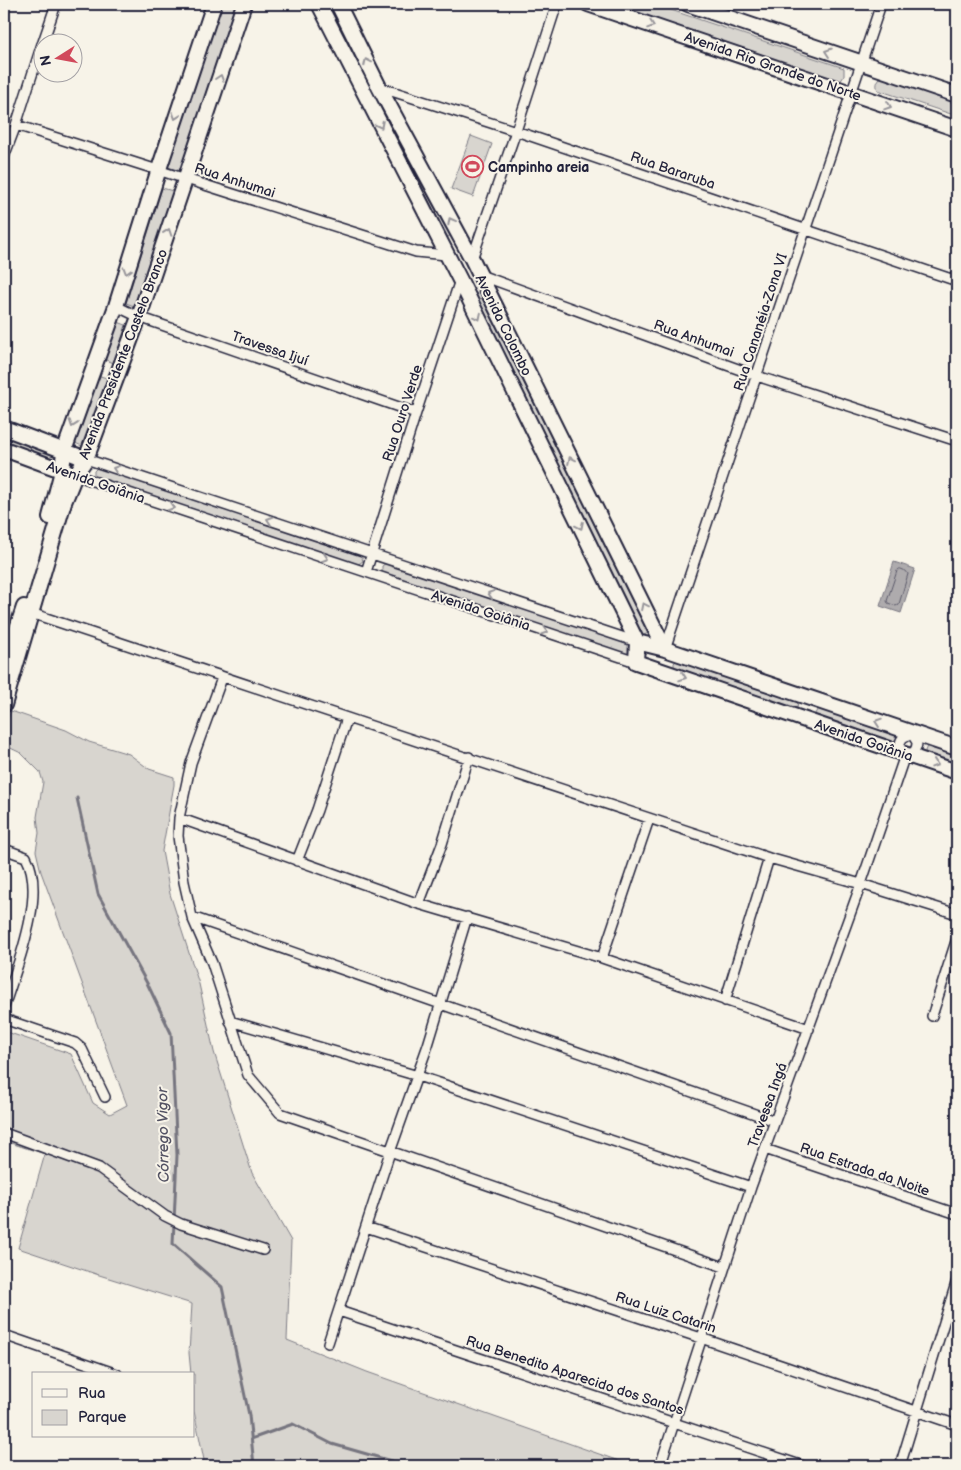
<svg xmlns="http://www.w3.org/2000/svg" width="961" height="1470" viewBox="0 0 961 1470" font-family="'Balsamiq Sans',sans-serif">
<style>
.green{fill:#d8d5cf;stroke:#7d7c85}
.water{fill:#aeabad;stroke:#76747f}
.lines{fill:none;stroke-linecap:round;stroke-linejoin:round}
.shore{stroke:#5a5969;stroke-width:1}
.stream{stroke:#76747f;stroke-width:3}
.street-casing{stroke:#22223b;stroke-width:12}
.secondary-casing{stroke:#22223b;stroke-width:18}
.street{stroke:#f7f3e8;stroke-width:9}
.secondary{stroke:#f7f3e8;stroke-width:14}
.oneway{stroke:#97959a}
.labels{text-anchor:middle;stroke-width:4;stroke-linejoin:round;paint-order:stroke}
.street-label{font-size:14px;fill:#22223b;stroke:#f7f3e8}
.poi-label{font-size:14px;font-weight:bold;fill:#22223b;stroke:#f7f3e8;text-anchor:start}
.water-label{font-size:15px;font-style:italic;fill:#535263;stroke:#f7f3e8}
</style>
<rect width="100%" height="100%" fill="#f7f3e8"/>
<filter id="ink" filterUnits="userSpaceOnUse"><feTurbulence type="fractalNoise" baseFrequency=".02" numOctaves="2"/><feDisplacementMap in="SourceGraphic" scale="10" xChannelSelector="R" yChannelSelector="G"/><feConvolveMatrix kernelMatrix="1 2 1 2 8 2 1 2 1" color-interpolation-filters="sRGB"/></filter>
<g filter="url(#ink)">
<!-- green -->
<path class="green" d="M 220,4 L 237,4 L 180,171 L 165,166 Z
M 324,4 L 331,4 L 451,235 L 445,239 Z
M 609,4 L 653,4 L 844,68 L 844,76 L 840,82 Z
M 883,75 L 957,100 L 957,116 L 878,90 C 875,84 878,79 883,75 Z
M 471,136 L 492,144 L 473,197 L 451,189 Z
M 162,188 L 173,191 L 137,307 L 126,303 Z
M 479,292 L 648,633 L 642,636 L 473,295 Z
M 115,321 L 126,325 L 114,363 L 103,359 Z
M 97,375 L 110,379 L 87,448 L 75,443 Z
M 4,434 L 59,453 L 56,461 L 4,443 Z
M 98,467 L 361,555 L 363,561 L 357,565 L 94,476 L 94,471 Z
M 386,563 L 631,645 L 630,655 L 627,656 L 382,573 L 382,566 Z
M 676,661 L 798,701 L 797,708 L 795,709 L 674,669 L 674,663 Z
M 820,708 L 897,735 L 897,738 L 891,743 L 816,717 L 815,714 L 817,710 Z
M 11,711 L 66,730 L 89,742 L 129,754 L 149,769 L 174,777 L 174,785 L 162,851 L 170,894 L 199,984 L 214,1052 L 252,1173 L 291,1241 L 287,1340 L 367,1372 L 633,1466 L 202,1466 L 204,1460 L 194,1411 L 194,1374 L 191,1374 L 189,1353 L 192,1304 L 96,1274 L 18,1248 L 45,1154 L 4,1141 L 4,1031 L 71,1054 L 93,1103 L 110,1114 L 127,1105 L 41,872 L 36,851 L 39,833 L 37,817 L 43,782 L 40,772 L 21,753 L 4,745 L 4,728 Z
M 931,745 L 957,753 L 957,764 L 926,754 L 925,751 L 927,746 Z"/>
<!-- water -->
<path class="water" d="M 894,562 L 915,569 L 901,613 L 880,606 Z"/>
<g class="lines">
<!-- shore -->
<path class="shore" d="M 900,569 L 907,572 L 908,574 L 899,604 L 896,606 L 888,603 L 887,601 L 897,571 Z"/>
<!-- stream -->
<path class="stream" d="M 77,798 L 98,894 L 148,985 L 171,1033 L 177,1155 L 173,1244 L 222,1287 L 249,1415 L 254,1466
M 251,1439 L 293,1424 L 332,1444 L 398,1463 L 404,1466"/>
<defs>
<path id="street" d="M 43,42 L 56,4
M 379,87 L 516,131 L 957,281
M 16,125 L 416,252 L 446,255
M 4,157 L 16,125 L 42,44
M 472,259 L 516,131 L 557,4
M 480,275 L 757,376 L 957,441
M 116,306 L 139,317 L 416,413
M 86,459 L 637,642
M 75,475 L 636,662
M 366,572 L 416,413 L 460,280
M 28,612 L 769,858 L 861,884 L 957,914
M 665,649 L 881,4
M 222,678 L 191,763 L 179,818 L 178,836 L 184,882 L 192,917 L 212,963 L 248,1075 L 280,1113 L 724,1267
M 912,734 L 917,742 C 917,751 913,754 905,755 L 900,749 C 899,739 903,736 912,734 Z
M 179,818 L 419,904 L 602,958 L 809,1029
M 4,849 L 26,857 C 47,895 16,968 4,1007
M 297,861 L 317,810 L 347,718
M 419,904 L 442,844 L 469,757
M 192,917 L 775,1121
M 602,958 L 649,819
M 725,1001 L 769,858
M 932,1016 L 957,938
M 4,1019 L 75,1043 L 82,1049 L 105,1097
M 230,1021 L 418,1076 L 751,1187
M 4,1133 L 99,1168 L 165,1216 L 181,1224 L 263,1250
M 765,1149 L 957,1214
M 366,1227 L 701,1338 L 957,1425
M 339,1311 L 803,1466
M 4,1335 L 117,1374
M 328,1343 L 390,1152 L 428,1045 L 467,917
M 4,1465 L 7,1466
M 660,1466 L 751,1187 L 861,884 L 905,755
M 900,1466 L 957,1280"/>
<path id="secondary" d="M 319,4 L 460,280 L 637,642 L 636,662 L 957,772
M 338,4 L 379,87 L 472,259 L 665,649
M 588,4 L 957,129
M 688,4 L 957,95
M 4,428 L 86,459
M 4,449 L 69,473
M 50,517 L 62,471 L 64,451 L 116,306 L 159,169 L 214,4
M 637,642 L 665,649 L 957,748
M 4,668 L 24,607
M 4,705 L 64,502 L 75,475 L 86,459 L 139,317 L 244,4"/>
</defs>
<!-- street casing -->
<use href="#street" class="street-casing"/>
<!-- secondary casing -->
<use href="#secondary" class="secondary-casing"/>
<!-- street -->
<use href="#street" class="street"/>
<!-- secondary -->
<use href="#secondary" class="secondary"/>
</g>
<!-- one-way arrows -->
<defs><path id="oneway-chevron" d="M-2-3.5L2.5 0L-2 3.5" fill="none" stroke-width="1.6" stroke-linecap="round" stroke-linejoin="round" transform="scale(1.25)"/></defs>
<g class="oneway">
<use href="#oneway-chevron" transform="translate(651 25) rotate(19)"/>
<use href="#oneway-chevron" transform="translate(828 52) rotate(-161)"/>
<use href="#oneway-chevron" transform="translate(367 62) rotate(-116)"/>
<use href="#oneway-chevron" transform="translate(220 78) rotate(-72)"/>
<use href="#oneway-chevron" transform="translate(888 106) rotate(19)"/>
<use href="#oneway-chevron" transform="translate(176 116) rotate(109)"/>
<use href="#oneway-chevron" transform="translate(380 125) rotate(63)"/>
<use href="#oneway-chevron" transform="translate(451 221) rotate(-118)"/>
<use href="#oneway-chevron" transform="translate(168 232) rotate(-71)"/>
<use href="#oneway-chevron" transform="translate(127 271) rotate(107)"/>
<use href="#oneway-chevron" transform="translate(478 317) rotate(64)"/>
<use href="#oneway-chevron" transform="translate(73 424) rotate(109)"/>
<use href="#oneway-chevron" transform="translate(571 460) rotate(-116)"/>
<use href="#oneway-chevron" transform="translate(116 469) rotate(-161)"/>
<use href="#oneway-chevron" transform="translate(171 507) rotate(18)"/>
<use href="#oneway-chevron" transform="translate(270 520) rotate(-161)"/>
<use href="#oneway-chevron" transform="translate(580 526) rotate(64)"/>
<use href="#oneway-chevron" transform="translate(325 558) rotate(18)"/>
<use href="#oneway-chevron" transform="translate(491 594) rotate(-162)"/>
<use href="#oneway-chevron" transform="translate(644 606) rotate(-116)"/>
<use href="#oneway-chevron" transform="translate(545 631) rotate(18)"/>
<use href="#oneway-chevron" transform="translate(683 677) rotate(19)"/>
<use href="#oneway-chevron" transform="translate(878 722) rotate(-161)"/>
<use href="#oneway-chevron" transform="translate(935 764) rotate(18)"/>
</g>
</g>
<!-- icons -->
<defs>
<symbol id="stadium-ring" viewBox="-11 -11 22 22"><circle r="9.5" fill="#f7f3e8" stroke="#d1495b" stroke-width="1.5"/><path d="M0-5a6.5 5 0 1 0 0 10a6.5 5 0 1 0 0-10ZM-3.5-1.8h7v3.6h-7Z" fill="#d1495b"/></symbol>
</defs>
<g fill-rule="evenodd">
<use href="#stadium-ring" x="460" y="154" width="25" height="25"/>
</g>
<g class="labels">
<!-- street labels -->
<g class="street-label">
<text transform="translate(773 66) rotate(19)" y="5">Avenida Rio Grande do Norte</text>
<text transform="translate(673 170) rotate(19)" y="5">Rua Bararuba</text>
<text transform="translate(235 180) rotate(18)" y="5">Rua Anhumai</text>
<text transform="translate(760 322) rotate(-72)" y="5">Rua Cananéia-Zona VI</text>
<text transform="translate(504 325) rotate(64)" y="5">Avenida Colombo</text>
<text transform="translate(694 338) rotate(20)" y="5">Rua Anhumai</text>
<text transform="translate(270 348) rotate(19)" y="5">Travessa Ijuí</text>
<text transform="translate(123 354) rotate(-69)" y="5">Avenida Presidente Castelo Branco</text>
<text transform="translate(402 413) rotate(-72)" y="5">Rua Ouro Verde</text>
<text transform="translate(96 482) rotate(19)" y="5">Avenida Goiânia</text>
<text transform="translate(481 610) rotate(18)" y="5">Avenida Goiânia</text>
<text transform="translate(864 740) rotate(19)" y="5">Avenida Goiânia</text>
<text transform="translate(767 1105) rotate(-70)" y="5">Travessa Ingá</text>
<text transform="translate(865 1169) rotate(19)" y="5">Rua Estrada da Noite</text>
<text transform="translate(666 1312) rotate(18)" y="5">Rua Luiz Catarin</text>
<text transform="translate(575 1375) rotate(18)" y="5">Rua Benedito Aparecido dos Santos</text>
</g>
<!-- poi labels -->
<g class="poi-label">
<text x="488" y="172">Campinho areia</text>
</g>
<!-- water labels -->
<g class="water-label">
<text transform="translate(163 1135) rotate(-91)" y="5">Córrego Vigor</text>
</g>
</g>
<!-- margin -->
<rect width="961" height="1470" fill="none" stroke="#f7f3e8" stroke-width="20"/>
<rect x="10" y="10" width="941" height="1450" fill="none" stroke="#22223b" stroke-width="2" filter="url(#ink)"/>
<!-- legend -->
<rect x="32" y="1372" width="162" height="65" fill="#f7f3e8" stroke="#a29fa3"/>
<rect x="42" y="1389" width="25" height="8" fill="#f7f3e8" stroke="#a29fa3"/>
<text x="78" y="1398" font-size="15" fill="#22223b">Rua</text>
<rect x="42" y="1410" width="25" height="15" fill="#d8d5cf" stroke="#a29fa3"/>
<text x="78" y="1422" font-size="15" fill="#22223b">Parque</text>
<!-- north arrow -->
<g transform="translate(58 58) rotate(259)"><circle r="24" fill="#f7f3e8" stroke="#a29fa3"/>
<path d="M0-4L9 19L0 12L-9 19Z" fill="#d1495b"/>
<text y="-8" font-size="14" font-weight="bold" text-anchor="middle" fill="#22223b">N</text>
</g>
</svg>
